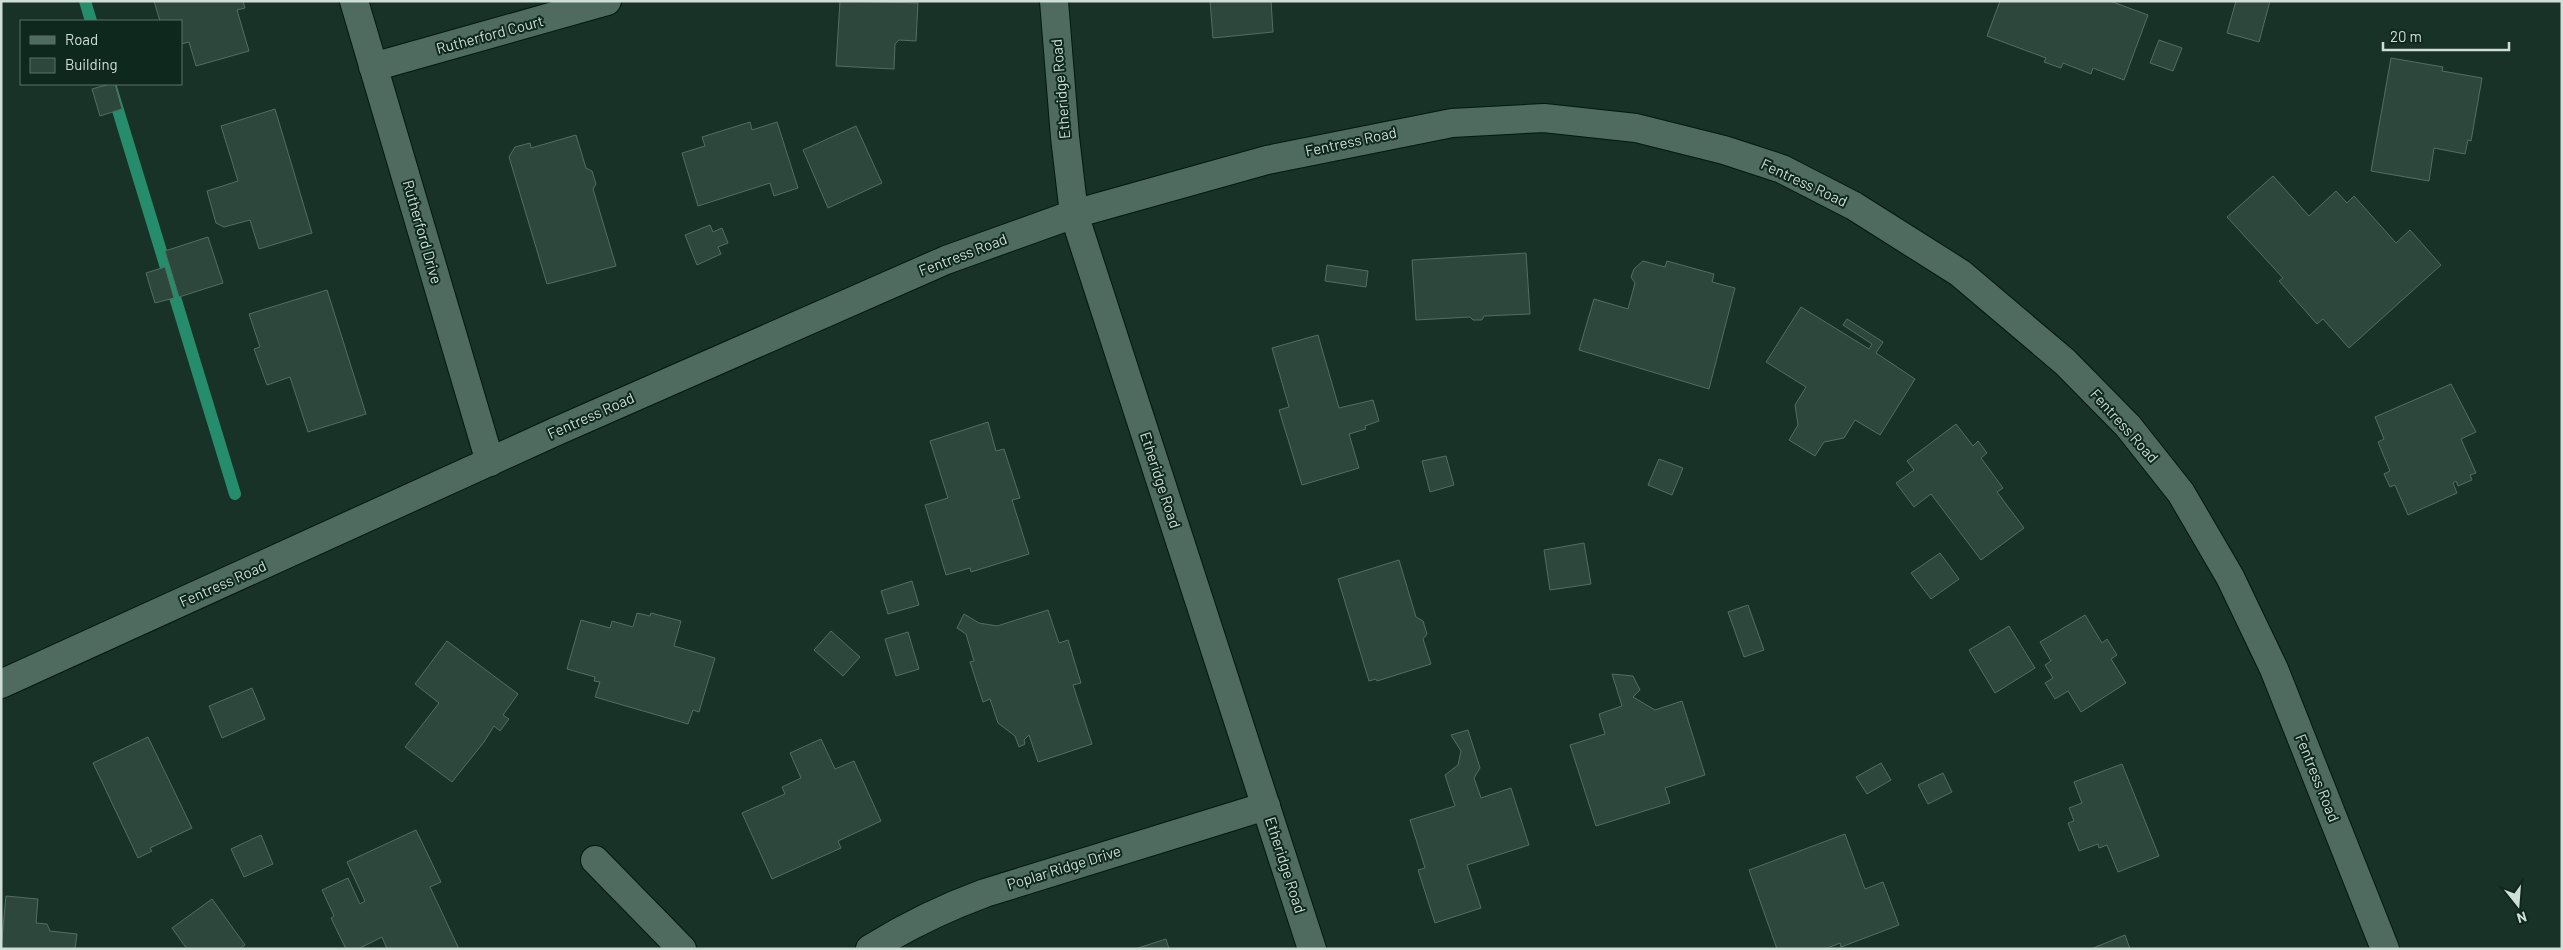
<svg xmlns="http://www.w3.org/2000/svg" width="2563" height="950" viewBox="0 0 2563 950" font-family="Barlow,sans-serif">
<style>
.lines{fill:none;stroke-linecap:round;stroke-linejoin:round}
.stream{stroke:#268d6c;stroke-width:12}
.building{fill:#2d473c;stroke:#526e62}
.minor-casing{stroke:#011911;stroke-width:30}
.tertiary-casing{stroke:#011911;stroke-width:30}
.minor{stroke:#4f6a5f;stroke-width:28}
.tertiary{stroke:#4f6a5f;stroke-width:28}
.labels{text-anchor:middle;stroke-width:4;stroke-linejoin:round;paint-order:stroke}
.street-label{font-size:15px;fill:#cfded7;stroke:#0e281e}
</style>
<rect width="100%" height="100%" fill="#183228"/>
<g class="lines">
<!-- stream -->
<path class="stream" d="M 85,1 L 91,21
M 110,84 L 235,494"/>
</g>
<!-- building -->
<path class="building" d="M 154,1 L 243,1 L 245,8 L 237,10 L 249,51 L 196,66 L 189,42 L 181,44 L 181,21 L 160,21 Z
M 840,1 L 918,3 L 916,41 L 899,40 L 895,44 L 894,69 L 836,66 Z
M 1210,1 L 1271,1 L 1273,32 L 1213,38 Z
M 2000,1 L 2110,1 L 2148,15 L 2124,80 L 2093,68 L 2091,74 L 2063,63 L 2061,68 L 2044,62 L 2046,58 L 1987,36 Z
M 2236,1 L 2270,1 L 2259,42 L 2227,33 Z
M 2159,40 L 2182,48 L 2173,71 L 2150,63 Z
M 2391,58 L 2443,67 L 2442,71 L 2482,78 L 2471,141 L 2468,140 L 2465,154 L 2434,148 L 2429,181 L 2371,171 Z
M 110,84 L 115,84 L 122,109 L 100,116 L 92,89 Z
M 275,109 L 312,233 L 259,249 L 250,220 L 224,227 L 216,223 L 207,191 L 238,181 L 221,126 Z
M 750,122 L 752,130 L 777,122 L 798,188 L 774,196 L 770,183 L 698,206 L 682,153 L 705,146 L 702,137 Z
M 856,126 L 882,183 L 828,208 L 803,150 Z
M 576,135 L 586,168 L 592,171 L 596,184 L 593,189 L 616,266 L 547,284 L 509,157 L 515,147 L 530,143 L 531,148 Z
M 2273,176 L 2309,216 L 2336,191 L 2347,203 L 2354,196 L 2396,243 L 2410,230 L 2441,265 L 2349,348 L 2323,319 L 2317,324 L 2279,281 L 2283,278 L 2227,217 Z
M 710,225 L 713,232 L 722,228 L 728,243 L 718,247 L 721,254 L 697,265 L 685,235 Z
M 208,237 L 223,283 L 179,297 L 165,251 Z
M 1526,253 L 1530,314 L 1484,316 L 1482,320 L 1473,320 L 1470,317 L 1416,320 L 1412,260 Z
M 1643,261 L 1665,267 L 1667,261 L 1714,274 L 1712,282 L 1735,288 L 1709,389 L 1579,350 L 1594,299 L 1628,309 L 1635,283 L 1631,277 L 1634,269 Z
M 1327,265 L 1368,271 L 1366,287 L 1325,281 Z
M 165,267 L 174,298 L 155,303 L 146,273 Z
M 327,290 L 366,414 L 308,432 L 290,377 L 267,385 L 254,349 L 260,347 L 249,314 Z
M 1801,307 L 1869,349 L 1872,344 L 1843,325 L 1847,319 L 1883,342 L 1876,353 L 1915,379 L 1880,435 L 1855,420 L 1844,438 L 1824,442 L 1815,456 L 1789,440 L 1798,425 L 1795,405 L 1806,387 L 1766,362 Z
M 1318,335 L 1339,408 L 1373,400 L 1379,421 L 1365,426 L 1366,429 L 1349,434 L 1359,468 L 1302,485 L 1279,410 L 1289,407 L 1272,348 Z
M 2451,384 L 2476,432 L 2461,439 L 2476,473 L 2470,475 L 2472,480 L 2458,486 L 2456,481 L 2453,483 L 2457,493 L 2408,515 L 2395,485 L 2390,487 L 2384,474 L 2390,471 L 2378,442 L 2384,439 L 2375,417 Z
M 988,422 L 996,451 L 1004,449 L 1020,498 L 1012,500 L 1029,554 L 971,572 L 970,568 L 946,575 L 925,505 L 948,498 L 930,441 Z
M 1956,424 L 1973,446 L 1978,441 L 1987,453 L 1981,458 L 2003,488 L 1997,492 L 2024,528 L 1981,560 L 1931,494 L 1914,507 L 1896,483 L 1914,470 L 1907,461 Z
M 1446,456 L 1454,485 L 1430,492 L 1422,461 Z
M 1659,459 L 1683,468 L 1672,495 L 1648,485 Z
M 1584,543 L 1591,584 L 1550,590 L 1544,550 Z
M 1940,553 L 1959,579 L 1931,599 L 1911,573 Z
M 1399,560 L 1416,617 L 1423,621 L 1427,634 L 1423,639 L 1431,664 L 1377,681 L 1376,679 L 1369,681 L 1338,579 Z
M 912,581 L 919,605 L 888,614 L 881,591 Z
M 1748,605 L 1764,650 L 1744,657 L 1728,612 Z
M 1048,610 L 1059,643 L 1068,640 L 1081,683 L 1073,685 L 1092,744 L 1038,762 L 1029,735 L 1024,740 L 1025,744 L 1019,747 L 1015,736 L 998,723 L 990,699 L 983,702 L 970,662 L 974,661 L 966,634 L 957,628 L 964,614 L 979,623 L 997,626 Z
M 637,613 L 650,616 L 651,613 L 681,621 L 674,646 L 715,658 L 699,712 L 693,710 L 688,724 L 595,697 L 600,682 L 594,681 L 595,677 L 567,669 L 581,620 L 610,628 L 612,621 L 633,627 Z
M 2085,615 L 2102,643 L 2107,639 L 2117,655 L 2111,659 L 2126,683 L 2081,712 L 2068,691 L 2055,699 L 2045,683 L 2053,678 L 2045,665 L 2051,661 L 2040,642 Z
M 2009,626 L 2035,668 L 1995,693 L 1969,650 Z
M 831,631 L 860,657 L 843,676 L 814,650 Z
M 908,632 L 919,669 L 896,676 L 885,639 Z
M 447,641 L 518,694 L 503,715 L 509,719 L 500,731 L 494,726 L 484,742 L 452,782 L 405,747 L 439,703 L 415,684 Z
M 1612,674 L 1633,676 L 1640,690 L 1633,697 L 1655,710 L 1682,701 L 1705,775 L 1665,788 L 1670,803 L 1596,826 L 1570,745 L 1605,734 L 1599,714 L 1622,706 Z
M 252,688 L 265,719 L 222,738 L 209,706 Z
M 1468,730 L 1480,768 L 1474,778 L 1481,798 L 1511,788 L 1529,845 L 1467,865 L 1481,908 L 1435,923 L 1418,870 L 1425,868 L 1410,820 L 1455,806 L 1445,775 L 1458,765 L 1461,751 L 1451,735 Z
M 148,737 L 192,828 L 150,848 L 152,851 L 138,858 L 93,763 Z
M 821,739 L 835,769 L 854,761 L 881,821 L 838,841 L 841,848 L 772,879 L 742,813 L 785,794 L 782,787 L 801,778 L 790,753 Z
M 1881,763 L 1891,780 L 1867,794 L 1856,777 Z
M 2122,764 L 2159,856 L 2118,872 L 2107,845 L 2099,848 L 2098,844 L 2079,851 L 2068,823 L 2074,821 L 2069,808 L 2082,803 L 2074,782 Z
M 1943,773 L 1952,792 L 1928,804 L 1918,785 Z
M 416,830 L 441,882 L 430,887 L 459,949 L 387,949 L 382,937 L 358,949 L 346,949 L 331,918 L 334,916 L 322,890 L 348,878 L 360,904 L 365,901 L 347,862 Z
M 1845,834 L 1865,889 L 1883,882 L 1899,925 L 1841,947 L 1840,943 L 1825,949 L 1777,949 L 1749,870 Z
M 261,835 L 273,864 L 244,877 L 231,849 Z
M 6,896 L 38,899 L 36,923 L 47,924 L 50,931 L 77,934 L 75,949 L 1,949 Z
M 212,899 L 245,945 L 240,949 L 187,949 L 172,928 Z
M 2125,935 L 2130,949 L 2091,949 Z
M 1166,939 L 1169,949 L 1135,949 Z"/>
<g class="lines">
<defs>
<path id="minor" d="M 354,1 L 490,462
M 1054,1 L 1065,137 L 1074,214
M 373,67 L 607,1
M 595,860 L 682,949
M 870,949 C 907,926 944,908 985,893 L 1266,806"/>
<path id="tertiary" d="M 1074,214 L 1312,949
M 1,684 L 557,431 L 946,260 L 1074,214 L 1267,160 L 1452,123 L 1544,118 L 1636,128 L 1724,150 L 1782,169 L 1854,206 L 1960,273 L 2065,362 L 2128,426 L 2181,493 L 2230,577 L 2274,669 L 2385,949"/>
</defs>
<!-- minor casing -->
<use href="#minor" class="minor-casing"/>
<!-- tertiary casing -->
<use href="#tertiary" class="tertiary-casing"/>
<!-- minor -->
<use href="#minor" class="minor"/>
<!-- tertiary -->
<use href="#tertiary" class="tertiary"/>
</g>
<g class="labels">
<!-- street labels -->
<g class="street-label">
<text transform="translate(490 35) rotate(-15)" y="5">Rutherford Court</text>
<text transform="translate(1061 89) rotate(-95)" y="5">Etheridge Road</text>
<text transform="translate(1351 142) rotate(-12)" y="5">Fentress Road</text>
<text transform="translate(1804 183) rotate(25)" y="5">Fentress Road</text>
<text transform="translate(422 232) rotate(74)" y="5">Rutherford Drive</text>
<text transform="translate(963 255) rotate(-21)" y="5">Fentress Road</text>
<text transform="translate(591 416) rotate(-24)" y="5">Fentress Road</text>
<text transform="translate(2124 426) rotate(48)" y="5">Fentress Road</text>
<text transform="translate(1160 480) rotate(72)" y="5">Etheridge Road</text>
<text transform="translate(223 584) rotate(-24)" y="5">Fentress Road</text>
<text transform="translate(2317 778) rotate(68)" y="5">Fentress Road</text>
<text transform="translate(1285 865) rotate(72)" y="5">Etheridge Road</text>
<text transform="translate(1064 868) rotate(-17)" y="5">Poplar Ridge Drive</text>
</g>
</g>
<!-- border -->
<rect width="2563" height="950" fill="none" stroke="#cfded7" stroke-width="5"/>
<!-- legend -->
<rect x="20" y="20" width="162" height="65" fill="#0e281e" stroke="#5b7168"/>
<rect x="30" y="36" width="25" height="8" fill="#4f6a5f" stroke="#5b7168"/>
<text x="65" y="45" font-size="15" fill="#cfded7">Road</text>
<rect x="30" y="58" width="25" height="15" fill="#2d473c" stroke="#5b7168"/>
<text x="65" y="70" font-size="15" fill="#cfded7">Building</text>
<!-- north arrow -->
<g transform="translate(2518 905) rotate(163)" stroke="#0e281e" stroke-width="4" paint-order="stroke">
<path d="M0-4L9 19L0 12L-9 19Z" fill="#cfded7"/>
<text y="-8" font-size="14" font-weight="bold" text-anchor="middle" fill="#cfded7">N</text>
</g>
<!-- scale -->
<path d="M2383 42v8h126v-8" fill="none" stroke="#cfded7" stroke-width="2.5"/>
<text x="2390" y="42" font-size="15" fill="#cfded7" stroke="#0e281e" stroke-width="4" paint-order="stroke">20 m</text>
</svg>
